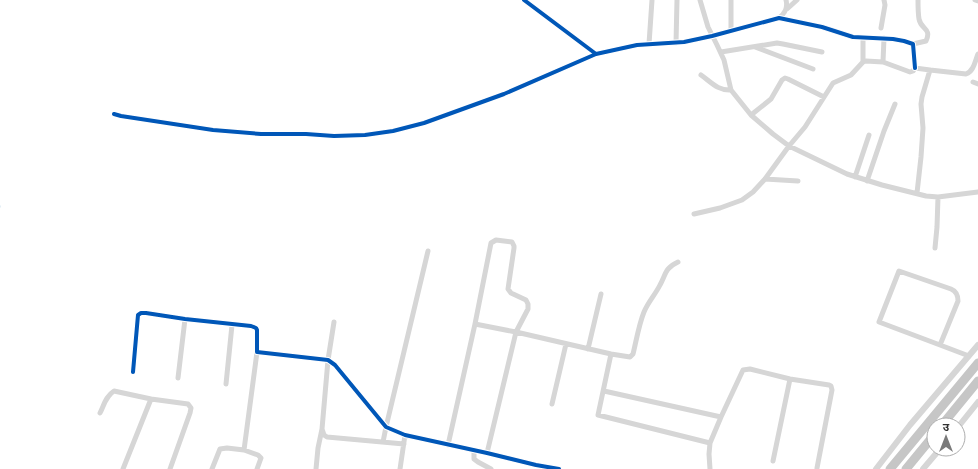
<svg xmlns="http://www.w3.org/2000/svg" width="978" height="469" viewBox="0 0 978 469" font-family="'DejaVu Sans','Noto Sans Devanagari',sans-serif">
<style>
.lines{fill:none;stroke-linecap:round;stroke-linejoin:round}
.stream{stroke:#dceaf3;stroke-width:1.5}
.minor{stroke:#d6d6d6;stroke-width:5}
.tertiary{stroke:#d6d6d6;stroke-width:6}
.trunk{stroke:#c6c6c6;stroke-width:9}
.cycleway-casing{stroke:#fff;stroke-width:6}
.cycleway{stroke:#0057b8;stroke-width:4}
</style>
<rect width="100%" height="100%" fill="#fff"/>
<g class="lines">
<!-- stream -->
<path class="stream" d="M 0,206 L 0,207"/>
<!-- minor -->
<path class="minor" d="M 524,0 L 596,54 L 637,45 L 684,42 L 712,36 L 779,18 L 822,27 L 853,37 L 893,39 L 904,41 L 913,44 L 915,68
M 700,0 L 708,27 L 717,45 L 724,60 L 731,90 L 751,115 L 773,134 L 789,146 L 847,174 L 882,185 L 926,196 L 938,197 L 937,227 L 935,248
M 731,0 L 731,31
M 975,0 L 978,1
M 787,9 L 797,0
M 779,18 C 785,13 788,8 786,0
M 881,28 L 885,5 L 884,0
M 676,43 L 677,0
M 649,44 L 652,0
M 913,44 L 926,41 C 932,28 921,30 919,19 C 918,13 918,6 918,0
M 755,47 L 813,69
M 721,52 L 777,43 L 783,44 L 822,52
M 863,62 L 863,38
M 883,62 L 884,38
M 701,75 C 711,82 718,91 731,90
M 973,82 L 978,84
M 114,114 L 121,116 L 213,130 L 261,134 L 306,134 L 334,136 L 365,135 L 393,131 L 424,123 L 504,94 L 596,54
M 751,115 L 771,99 L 782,80 L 785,78 L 788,79 L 824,97
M 855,177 L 869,135
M 765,179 L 798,181
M 867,181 L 884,131 L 895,104
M 917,193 L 921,157 L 923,128 L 921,104 L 922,97 L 930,70
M 938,197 L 978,192
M 694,214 L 720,208 L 742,200 L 753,192 L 765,179 L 789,146 L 805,127 L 833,83 L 851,75 L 863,62 L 866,61 L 883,62 L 910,72 L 913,71 L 915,68 L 930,70 L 966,74 C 974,71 975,61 978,54
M 899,271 L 951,289 C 956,291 958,295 958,301 L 940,345 L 879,322 Z
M 334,322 L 328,360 L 322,429 L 324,435 L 327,437 L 404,444
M 475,324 L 491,243 L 496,240 L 512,242 L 514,246 L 514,248 L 508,289 L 511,293 L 526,300 L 528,304 L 528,309 L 516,332 L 487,453
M 940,345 L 969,356
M 588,349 L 601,294
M 611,354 L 598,415 L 710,443
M 133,372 L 138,315 L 141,313 L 146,313 L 185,319 L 251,326 L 256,328 L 257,330 L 257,352 L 328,360 L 335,365 L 386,427 L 405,435 L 487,453 L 536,465 L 559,469
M 178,378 L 185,319
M 226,384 L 232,325
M 604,391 L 721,417 L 710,443 L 709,454 L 710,469
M 151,399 L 188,404 L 191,408 L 190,413 L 170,469
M 552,404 L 566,344
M 100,413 C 104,405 106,396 114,391 L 151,399 L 123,469
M 721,417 L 743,370 L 750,369 L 790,379 L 829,385 L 831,386 L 832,390 L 817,468
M 383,442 L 386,427 L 428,251
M 448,445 L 475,324 L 516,332 L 611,354 L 630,357 L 633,354 C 636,342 639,324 644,312 C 648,302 655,295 660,285 C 666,274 665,268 678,262
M 244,450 L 258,455 L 261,458 L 257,469
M 474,450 L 474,459 L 478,462 L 491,469
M 773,461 L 790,379
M 212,469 L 220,449 L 227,448 L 244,450 L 257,352
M 316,469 L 318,448 L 322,429
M 400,469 L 405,435"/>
<!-- tertiary -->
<path class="tertiary" d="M 958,427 L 978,402
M 876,469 L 910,425 L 978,345
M 923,469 L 940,449"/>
<!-- trunk -->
<path class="trunk" d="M 942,425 L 978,381
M 890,469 L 978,363
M 906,469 L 934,435"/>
<defs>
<path id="cycleway" d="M 524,0 L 596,54 L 637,45 L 684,42 L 712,36 L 779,18 L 822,27 L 853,37 L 893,39 L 904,41 L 913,44 L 915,68
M 114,114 L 121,116 L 213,130 L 261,134 L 306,134 L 334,136 L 365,135 L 393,131 L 424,123 L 504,94 L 596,54
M 133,372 L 138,315 L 141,313 L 146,313 L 185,319 L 251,326 L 256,328 L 257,330 L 257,352 L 328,360 L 335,365 L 386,427 L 405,435 L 487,453 L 536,465 L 559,469"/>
</defs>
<!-- cycleway casing -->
<use href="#cycleway" class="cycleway-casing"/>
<!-- cycleway -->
<use href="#cycleway" class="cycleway"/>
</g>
<!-- north arrow -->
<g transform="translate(946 437)"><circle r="19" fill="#ffffff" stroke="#adadad"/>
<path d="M0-3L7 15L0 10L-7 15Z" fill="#7a7a7a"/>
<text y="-6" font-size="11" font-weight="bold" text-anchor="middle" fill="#323232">उ</text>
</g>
</svg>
